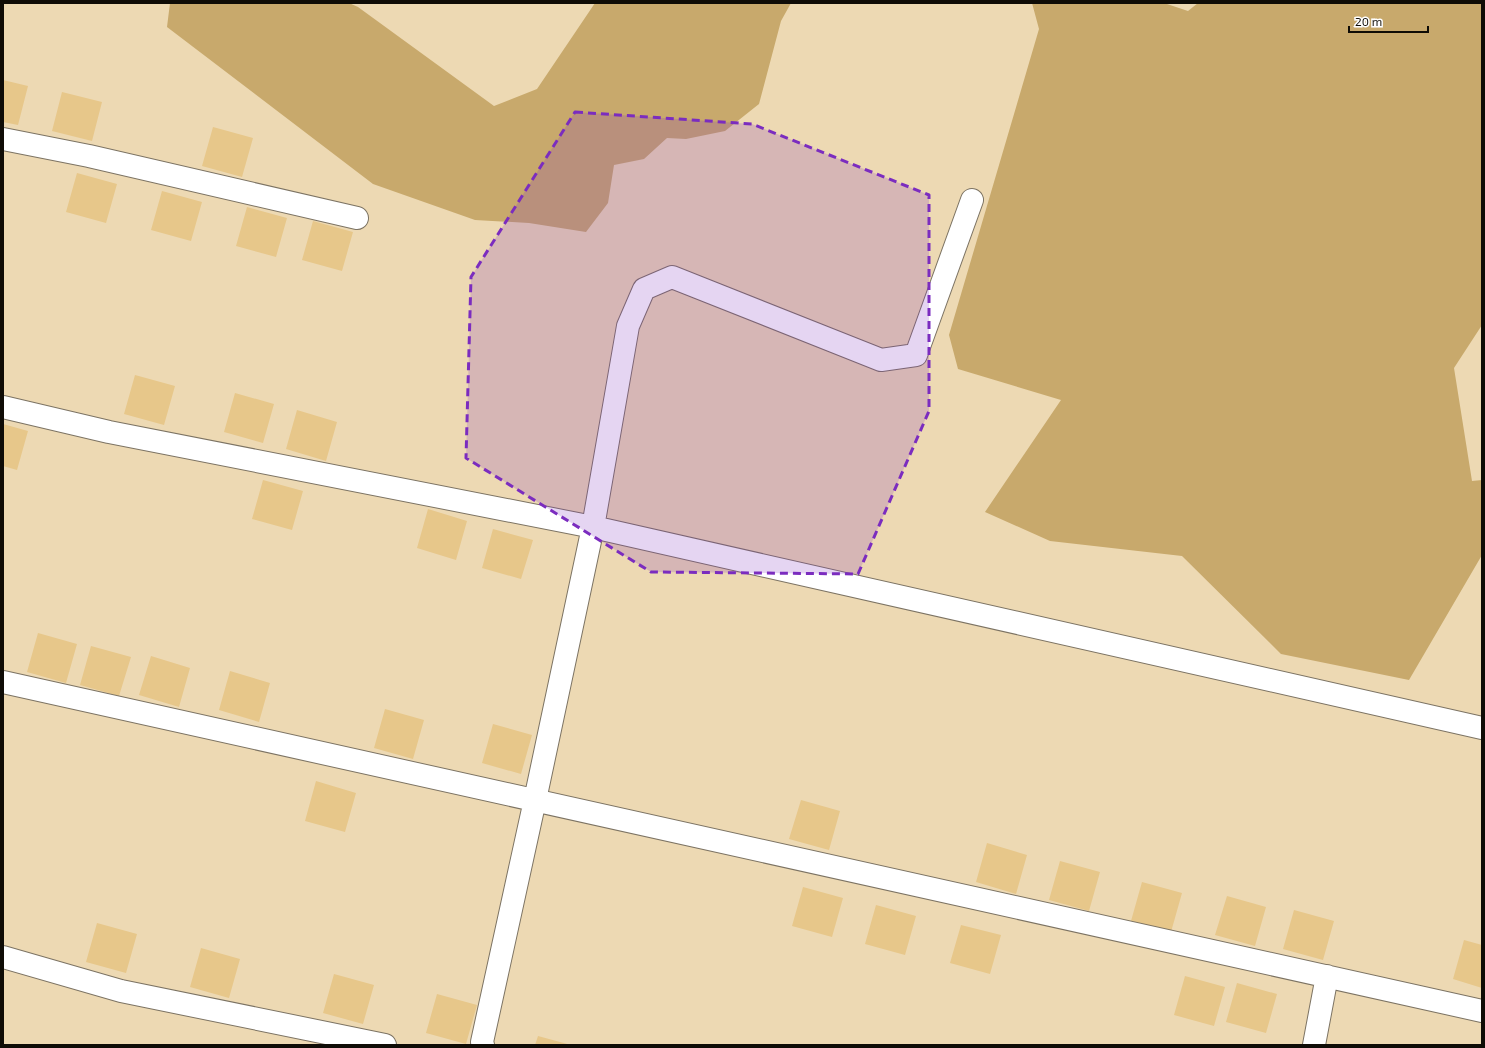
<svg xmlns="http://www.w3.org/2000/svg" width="1485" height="1048" viewBox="0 0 1485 1048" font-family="'Exo 2',sans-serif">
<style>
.green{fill:#edd9b3}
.water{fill:#c8a96c}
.building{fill:#e7c78a}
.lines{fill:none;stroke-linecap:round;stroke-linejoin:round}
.minor-casing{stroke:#7c7363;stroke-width:24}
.minor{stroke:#fff;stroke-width:22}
.marked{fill:#7b2cbf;fill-opacity:0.2;stroke:#7b2cbf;stroke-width:3;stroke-dasharray:8 5;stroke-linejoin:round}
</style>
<rect width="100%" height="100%" fill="#fef6e7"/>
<!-- green -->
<path class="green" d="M 3,3 L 1482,3 L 1482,1045 L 3,1045 Z"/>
<!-- water -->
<path class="water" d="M 170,3 L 349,3 L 358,7 L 494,106 L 537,89 L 595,3 L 791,3 L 781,21 L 759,104 L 725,131 L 686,139 L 667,138 L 644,159 L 614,165 L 608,203 L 586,232 L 529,223 L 475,220 L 373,184 L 167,27 Z
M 1032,3 L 1164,3 L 1188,11 L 1198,3 L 1482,3 L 1482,325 L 1454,368 L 1472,481 L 1482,480 L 1482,555 L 1409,680 L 1281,654 L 1182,556 L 1050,541 L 985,512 L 1061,400 L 958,369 L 949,335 L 1039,29 Z"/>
<!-- building -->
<path class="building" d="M 3,80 L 28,86 L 18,125 L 3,122 Z
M 62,92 L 102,102 L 92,141 L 52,131 Z
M 213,127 L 253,138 L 242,177 L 202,166 Z
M 77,173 L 117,184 L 106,223 L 66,212 Z
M 162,191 L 202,202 L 191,241 L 151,230 Z
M 247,207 L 287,218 L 276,257 L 236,246 Z
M 313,221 L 353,232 L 342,271 L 302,260 Z
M 135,375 L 175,386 L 164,425 L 124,414 Z
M 235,393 L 274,404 L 263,443 L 224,432 Z
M 297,410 L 337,422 L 326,461 L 286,449 Z
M 3,424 L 28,431 L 17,470 L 3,466 Z
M 263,480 L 303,491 L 292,530 L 252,519 Z
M 428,509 L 467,521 L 456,560 L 417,548 Z
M 493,529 L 533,540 L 521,579 L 482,568 Z
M 38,633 L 77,644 L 66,683 L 27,672 Z
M 91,646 L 131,657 L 119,696 L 80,685 Z
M 151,656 L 190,668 L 179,707 L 139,695 Z
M 230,671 L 270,683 L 259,722 L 219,710 Z
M 385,709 L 424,720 L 413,759 L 374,748 Z
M 493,724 L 532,735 L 521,774 L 482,763 Z
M 316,781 L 356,793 L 345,832 L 305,821 Z
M 801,800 L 840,811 L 829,850 L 789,839 Z
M 987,843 L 1027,855 L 1016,894 L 976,882 Z
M 1060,861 L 1100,872 L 1089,911 L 1049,900 Z
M 1142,882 L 1182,893 L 1171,932 L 1131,921 Z
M 803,887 L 843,898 L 832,937 L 792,926 Z
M 1227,896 L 1266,907 L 1255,946 L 1215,935 Z
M 876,905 L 916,916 L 905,955 L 865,944 Z
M 1294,910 L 1334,921 L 1323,960 L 1283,949 Z
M 97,923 L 137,934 L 126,973 L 86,962 Z
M 961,925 L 1001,935 L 990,974 L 950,963 Z
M 1464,940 L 1482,945 L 1482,988 L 1453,979 Z
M 201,948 L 240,959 L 229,998 L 190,987 Z
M 334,974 L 374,985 L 363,1024 L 323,1013 Z
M 1185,976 L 1225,987 L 1214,1026 L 1174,1015 Z
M 1237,983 L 1277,994 L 1266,1033 L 1226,1022 Z
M 437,994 L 477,1005 L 466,1044 L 426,1033 Z
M 538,1036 L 571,1045 L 535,1045 Z"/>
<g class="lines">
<defs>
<path id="minor" d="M 3,139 L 89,156 L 357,218
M 3,407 L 109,432 L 593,527 L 1482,728
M 3,682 L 1482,1011
M 3,957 L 121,991 L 385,1045
M 483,1045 L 482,1042 L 535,800 L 593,527 L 628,326 L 644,289 L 672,277 L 881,360 L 916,355 L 972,200
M 1314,1045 L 1327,976"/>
</defs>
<!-- minor casing -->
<use href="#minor" class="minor-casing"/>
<!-- minor -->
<use href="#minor" class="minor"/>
</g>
<!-- marked area -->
<path class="marked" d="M 575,112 L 752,124 L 929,195 L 929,411 L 858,574 L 651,572 L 466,458 L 471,277 Z"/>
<!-- border -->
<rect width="1485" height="1048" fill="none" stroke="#0f0c06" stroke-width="8"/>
<!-- scale -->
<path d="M1349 26v6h79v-6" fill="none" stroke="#0f0c06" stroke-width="2"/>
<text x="1355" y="26" font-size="12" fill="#0f0c06" stroke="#ffffff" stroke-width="3" paint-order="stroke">20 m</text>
</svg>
